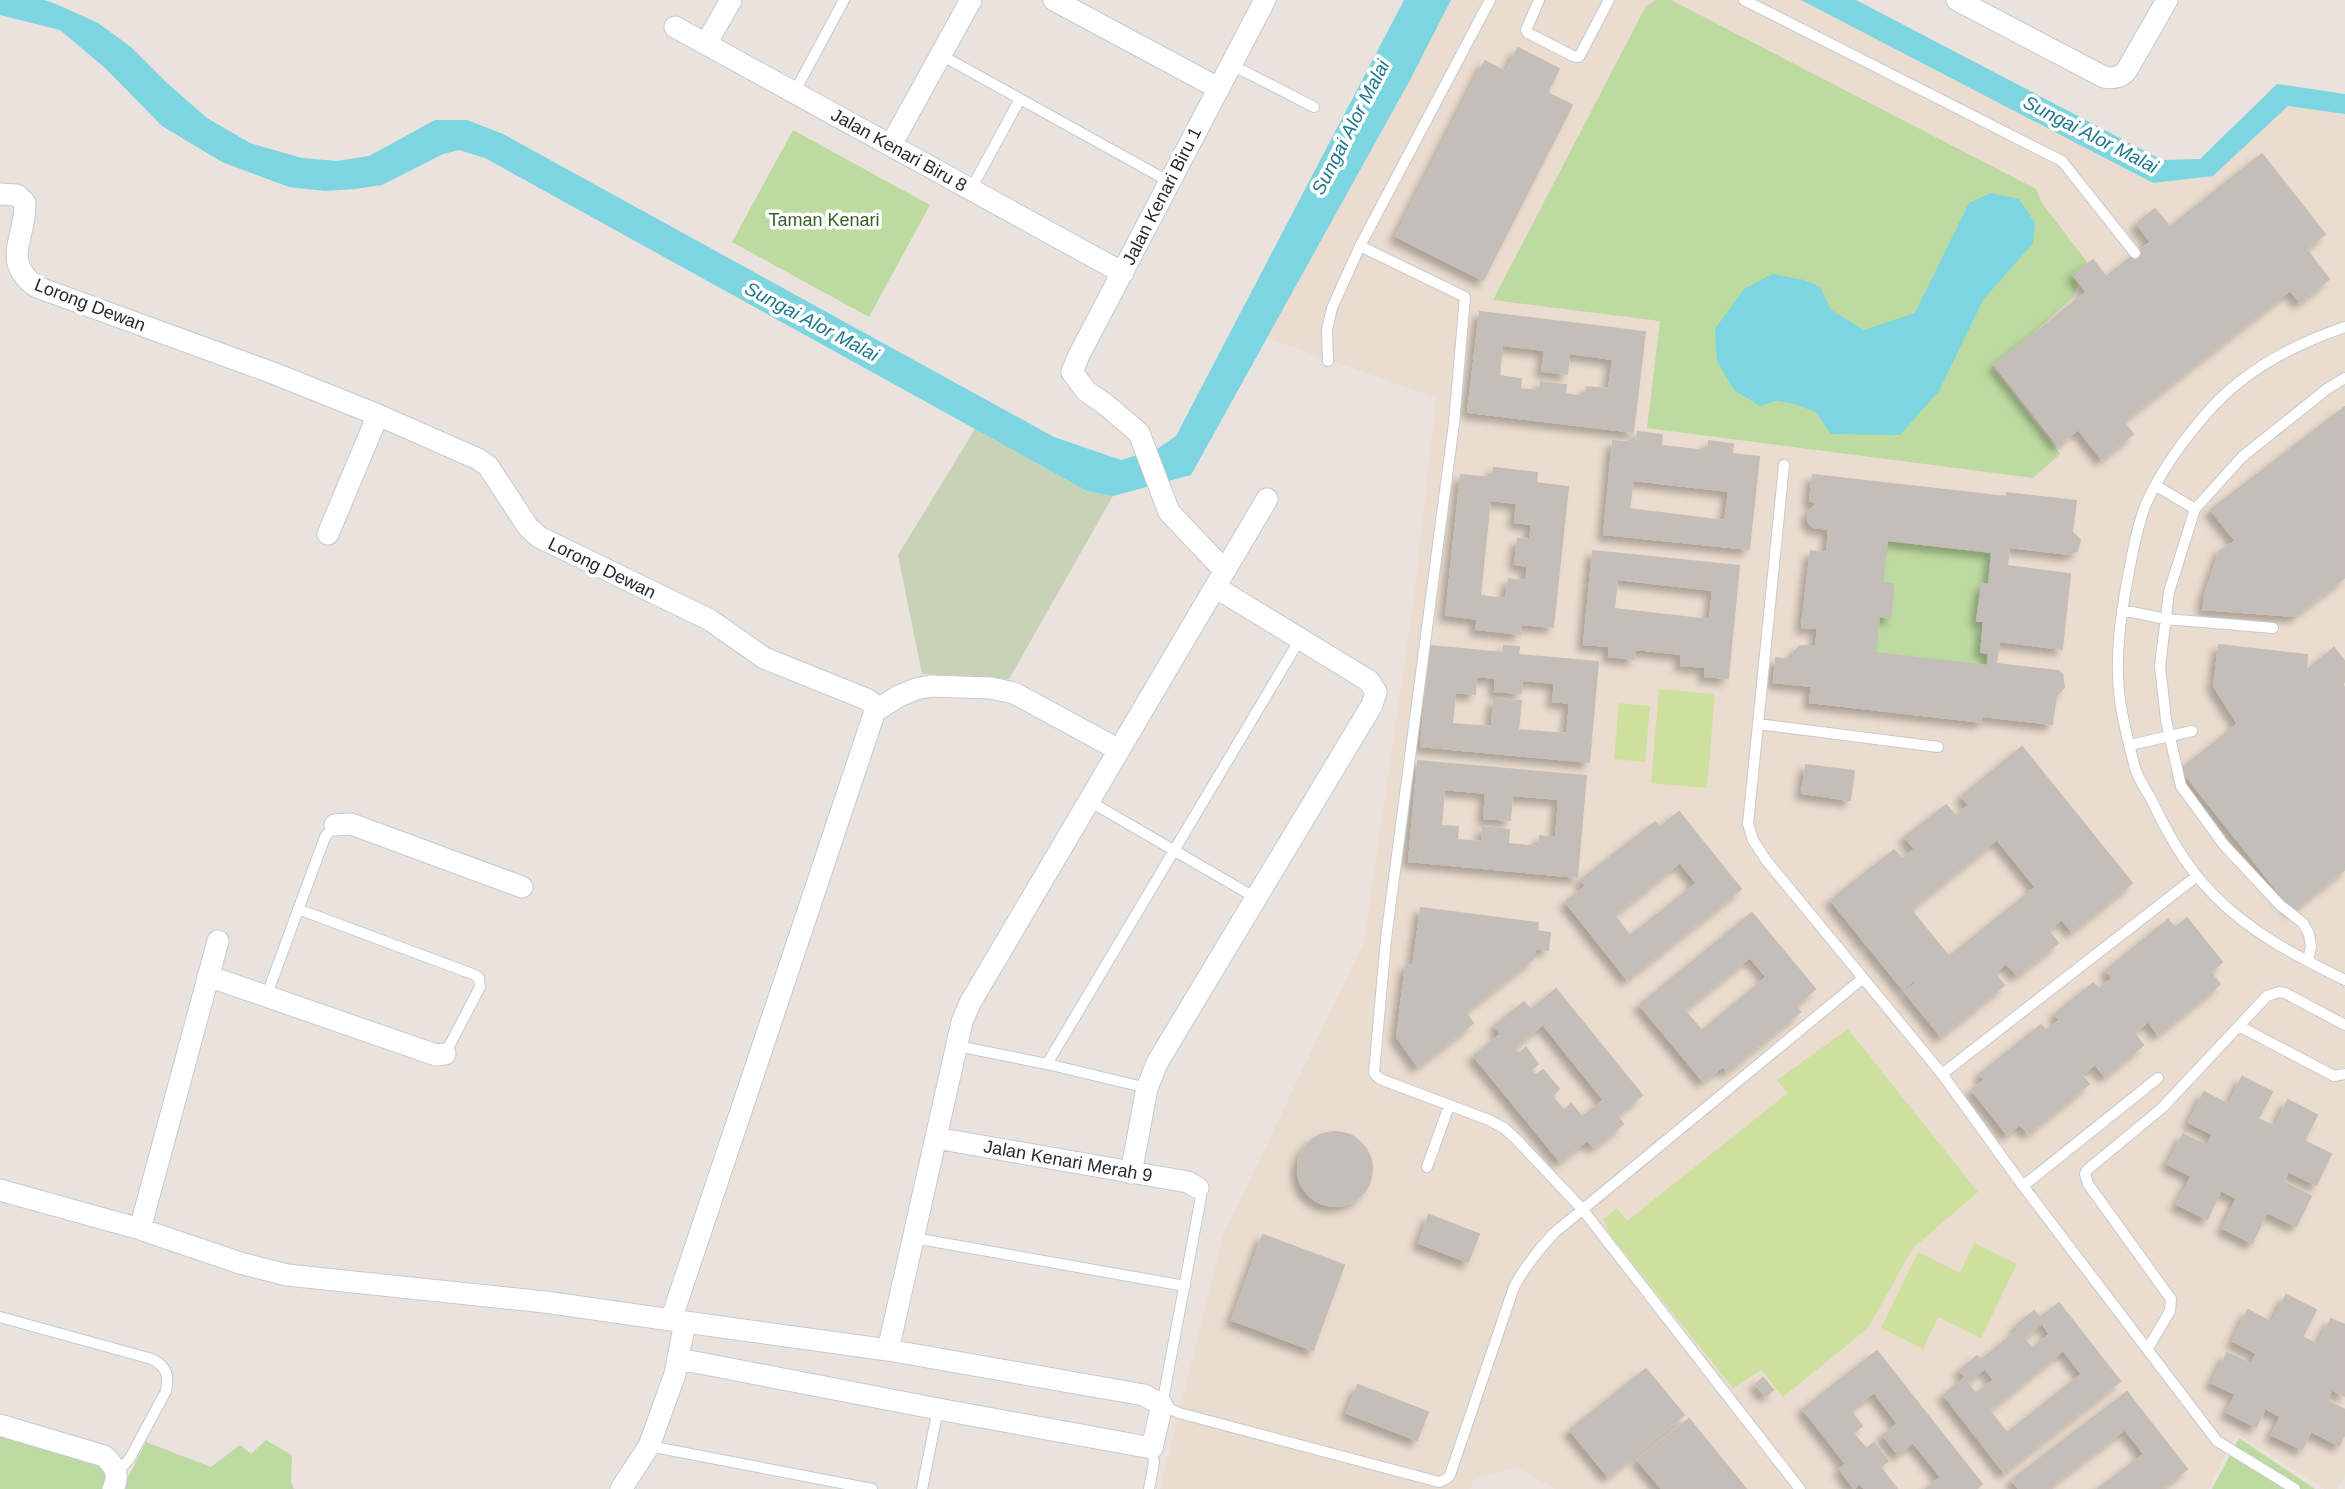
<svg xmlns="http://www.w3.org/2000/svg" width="2345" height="1489" viewBox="0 0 2345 1489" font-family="Arial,sans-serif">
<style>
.education{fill:#eaddcf}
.green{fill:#bddaa0}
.cemetery{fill:#c8d2b6}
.pitch{fill:#cee09d}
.water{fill:#7cd5e0}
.building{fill:#c3beb9;stroke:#c5beb7;stroke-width:2;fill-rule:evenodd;filter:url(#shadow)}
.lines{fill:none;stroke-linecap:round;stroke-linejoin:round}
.lane-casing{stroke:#c5cad2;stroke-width:12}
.street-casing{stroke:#c5cad2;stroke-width:23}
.lane{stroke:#fff;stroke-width:10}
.street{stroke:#fff;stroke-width:21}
.labels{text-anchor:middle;stroke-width:7;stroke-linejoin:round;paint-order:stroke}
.street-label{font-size:18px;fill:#2a2a2a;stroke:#fff}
.park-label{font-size:18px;fill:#385e22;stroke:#fff}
.water-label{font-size:19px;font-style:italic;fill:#1d768a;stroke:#fff}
</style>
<defs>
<filter id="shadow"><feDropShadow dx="-6" dy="6" stdDeviation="3.5" flood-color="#0004"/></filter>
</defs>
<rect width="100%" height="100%" fill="#eae3dd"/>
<!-- education -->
<path class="education" d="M 1451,0 L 1801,0 L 2153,183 L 2213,176 L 2288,106 L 2345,114 L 2345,1476 L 2338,1489 L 2325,1489 L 2237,1434 L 2208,1489 L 1556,1489 L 1515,1467 L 1474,1480 L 1470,1489 L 1160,1489 L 1223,1235 L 1364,942 L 1415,588 L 1436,398 L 1267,338 L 1410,80 Z"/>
<!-- green -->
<path class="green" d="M 1656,0 L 1671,0 L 2036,189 L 2042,203 L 2087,262 L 2073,297 L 1994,369 L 2060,454 L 2033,478 L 1647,428 L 1660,321 L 1493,300 L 1646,6 Z
M 793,130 L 930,205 L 869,317 L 732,242 Z
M 1887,540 L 1992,552 L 1989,585 L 1982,585 L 1977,620 L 1984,621 L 1981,652 L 1989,653 L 1988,666 L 1875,653 L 1879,616 L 1890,617 L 1893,584 L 1882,583 Z
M 0,1433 L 91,1459 L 106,1471 L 107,1478 L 104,1489 L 0,1489 Z
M 2239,1438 L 2315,1489 L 2212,1489 Z
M 266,1440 L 292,1455 L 291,1482 L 294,1489 L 122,1489 L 146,1442 L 211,1467 L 240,1445 L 251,1454 Z"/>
<!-- cemetery -->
<path class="cemetery" d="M 975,429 L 1087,491 L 1113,496 L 1009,679 L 922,674 L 898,555 Z"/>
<!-- pitch -->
<path class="pitch" d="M 1659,689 L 1715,694 L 1707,788 L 1651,783 Z
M 1619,703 L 1650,706 L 1645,762 L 1614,759 Z
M 1848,1029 L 1978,1192 L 1913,1248 L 1868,1328 L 1783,1397 L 1761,1370 L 1733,1388 L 1610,1235 L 1603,1219 L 1617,1208 L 1627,1221 L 1788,1093 L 1777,1080 Z
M 1974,1243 L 2017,1264 L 1981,1338 L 1938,1317 L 1923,1349 L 1881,1328 L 1918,1252 L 1960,1273 Z"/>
<!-- water -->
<path class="water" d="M 0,0 L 44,0 L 56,4 L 98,23 L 131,47 L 167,83 L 207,118 L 250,143 L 302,158 L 337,161 L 369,156 L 435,120 L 467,120 L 503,134 L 1054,437 L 1121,460 L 1157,449 L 1176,436 L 1404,0 L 1451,0 L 1410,80 L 1191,475 L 1113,496 L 1087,491 L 485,158 L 459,150 L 443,154 L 382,185 L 355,189 L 325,191 L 289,187 L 222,162 L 162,126 L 105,68 L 60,30 L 0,15 Z
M 1801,0 L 1856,0 L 2162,160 L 2200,159 L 2277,84 L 2345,94 L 2345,114 L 2288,106 L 2213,176 L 2153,183 Z
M 1991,193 L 2019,199 L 2035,223 L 2033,243 L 1983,300 L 1939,391 L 1900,435 L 1831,434 L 1816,412 L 1792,403 L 1776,401 L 1760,406 L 1734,390 L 1717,361 L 1715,329 L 1744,289 L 1772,274 L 1804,280 L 1820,287 L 1831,310 L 1864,330 L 1915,313 L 1969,203 Z"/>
<!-- building -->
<path class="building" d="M 1518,48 L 1559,69 L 1547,93 L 1572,105 L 1483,280 L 1396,236 L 1485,61 L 1506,72 Z
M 2262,154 L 2325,234 L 2306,249 L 2329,279 L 2300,302 L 2290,290 L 2123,421 L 2133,434 L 2102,459 L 2078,429 L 2058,445 L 1995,365 L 2087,292 L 2073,275 L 2093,260 L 2106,277 L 2151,242 L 2137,224 L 2155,209 L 2170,227 Z
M 1480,312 L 1645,332 L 1633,432 L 1468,412 ZM 1502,345 L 1545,350 L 1542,371 L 1567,374 L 1569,353 L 1613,359 L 1609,389 L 1587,387 L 1586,397 L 1565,394 L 1566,385 L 1541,382 L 1540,391 L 1520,389 L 1521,379 L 1499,376 Z
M 2345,407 L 2345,577 L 2294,616 L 2203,609 L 2205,595 L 2220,551 L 2236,541 L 2211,510 Z
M 1638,432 L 1662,435 L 1661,446 L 1708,451 L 1709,441 L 1733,444 L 1732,454 L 1759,457 L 1749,549 L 1604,534 L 1613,441 L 1636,443 ZM 1633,480 L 1729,491 L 1725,521 L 1629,509 Z
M 1494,468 L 1537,473 L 1536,483 L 1568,487 L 1553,627 L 1521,624 L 1520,634 L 1476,629 L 1478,619 L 1446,615 L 1461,475 L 1493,478 ZM 1490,500 L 1517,503 L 1515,522 L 1532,524 L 1530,540 L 1518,539 L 1515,564 L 1528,566 L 1526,581 L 1509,579 L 1506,599 L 1480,596 Z
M 1813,475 L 2007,497 L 2007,493 L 2076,501 L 2072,532 L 2080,540 L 2077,551 L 2070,554 L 2009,547 L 2007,566 L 2070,574 L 2062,649 L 1999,641 L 1996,664 L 2058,671 L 2062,674 L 2064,687 L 2056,696 L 2052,724 L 1982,716 L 1982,722 L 1810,702 L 1812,686 L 1774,682 L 1776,658 L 1793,660 L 1794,652 L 1800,646 L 1816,646 L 1818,628 L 1802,627 L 1808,574 L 1811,551 L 1827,553 L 1829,529 L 1813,527 L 1808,521 L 1808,513 L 1816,504 L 1832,506 L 1832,504 L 1810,501 ZM 1887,540 L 1992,552 L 1989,585 L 1982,584 L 1977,621 L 1984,621 L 1981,652 L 1989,653 L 1988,666 L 1875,653 L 1879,616 L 1890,618 L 1893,593 L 1893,584 L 1882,583 Z
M 1593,551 L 1739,566 L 1728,678 L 1705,676 L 1705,667 L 1681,665 L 1682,654 L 1635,649 L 1634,659 L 1609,656 L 1610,646 L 1584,644 ZM 1617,579 L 1713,590 L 1710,620 L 1614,609 Z
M 2219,645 L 2307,655 L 2306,671 L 2334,648 L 2345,662 L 2345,681 L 2342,684 L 2345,688 L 2345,869 L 2293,910 L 2181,769 L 2238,724 L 2214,686 Z
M 1430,646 L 1504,653 L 1504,646 L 1519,647 L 1518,655 L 1598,662 L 1589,762 L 1421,746 ZM 1476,676 L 1496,678 L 1495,691 L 1521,693 L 1522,680 L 1555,683 L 1553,701 L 1570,703 L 1567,734 L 1518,730 L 1521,701 L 1494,699 L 1492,727 L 1452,724 L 1455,692 L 1475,694 Z
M 2022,747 L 2132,883 L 2072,931 L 2062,919 L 2048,930 L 2058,943 L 2017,975 L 2006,963 L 1994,973 L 2004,985 L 1941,1036 L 1905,992 L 1916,983 L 1914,980 L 1903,989 L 1868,946 L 1879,937 L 1877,935 L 1866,944 L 1831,900 L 1894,850 L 1902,859 L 1915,849 L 1905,837 L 1946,805 L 1956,816 L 1969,805 L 1962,796 ZM 1997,839 L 2036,887 L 1949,957 L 1910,909 Z
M 1418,761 L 1586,776 L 1577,877 L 1409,861 ZM 1444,789 L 1486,793 L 1484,818 L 1510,820 L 1512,795 L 1559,799 L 1556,838 L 1540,836 L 1539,847 L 1508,844 L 1509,830 L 1483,827 L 1482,842 L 1457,840 L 1458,827 L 1441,826 Z
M 1806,765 L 1854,771 L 1850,800 L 1802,793 Z
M 1679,812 L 1741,889 L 1627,979 L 1566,902 L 1586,886 L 1581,880 L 1655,822 L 1660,827 ZM 1680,862 L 1697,883 L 1630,936 L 1614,915 Z
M 1421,908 L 1538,923 L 1537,931 L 1550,933 L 1548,950 L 1535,948 L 1533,959 L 1465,1012 L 1473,1023 L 1418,1066 L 1397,1037 L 1406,965 L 1413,966 Z
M 1752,913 L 1815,989 L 1795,1006 L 1800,1012 L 1727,1071 L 1723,1066 L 1703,1081 L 1640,1005 ZM 1750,957 L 1767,977 L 1702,1031 L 1684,1010 Z
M 2187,918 L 2222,962 L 2210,972 L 2220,984 L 2158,1034 L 2148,1021 L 2134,1033 L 2143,1045 L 2105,1076 L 2095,1064 L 2081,1075 L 2089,1084 L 2028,1133 L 2020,1124 L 2007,1134 L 1972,1090 L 1985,1080 L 1980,1074 L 2041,1025 L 2046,1031 L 2060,1020 L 2055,1014 L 2093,983 L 2099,989 L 2113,978 L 2106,970 L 2168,920 L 2175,928 Z
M 1556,989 L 1642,1095 L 1617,1116 L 1623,1124 L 1594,1147 L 1587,1140 L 1560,1161 L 1474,1056 L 1501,1034 L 1495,1026 L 1524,1002 L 1531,1010 ZM 1543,1024 L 1604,1100 L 1582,1117 L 1571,1104 L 1564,1111 L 1552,1096 L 1559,1089 L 1543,1070 L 1536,1076 L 1530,1070 L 1538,1064 L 1526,1048 L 1518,1054 L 1513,1048 Z
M 2242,1077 L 2272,1092 L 2258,1119 L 2275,1127 L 2288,1100 L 2317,1115 L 2304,1141 L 2331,1154 L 2316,1185 L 2288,1171 L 2283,1182 L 2311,1196 L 2296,1226 L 2267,1212 L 2252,1243 L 2223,1228 L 2237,1198 L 2221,1190 L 2207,1219 L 2177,1204 L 2192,1176 L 2168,1164 L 2183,1134 L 2207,1146 L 2213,1134 L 2189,1122 L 2204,1092 L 2229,1105 Z
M1298 1169a37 37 0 1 1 74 0a37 37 0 1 1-74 0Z
M 1429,1215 L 1479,1234 L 1468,1262 L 1419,1243 Z
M 1263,1235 L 1344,1265 L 1313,1350 L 1232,1320 Z
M 2286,1295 L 2316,1310 L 2302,1337 L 2318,1345 L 2331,1319 L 2345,1325 L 2345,1396 L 2332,1389 L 2326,1401 L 2345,1410 L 2345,1434 L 2339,1445 L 2311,1431 L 2302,1449 L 2272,1435 L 2281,1416 L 2265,1408 L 2256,1427 L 2227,1412 L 2236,1394 L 2212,1383 L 2227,1353 L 2251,1364 L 2257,1353 L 2233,1341 L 2248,1310 L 2272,1323 Z
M 2059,1303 L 2120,1381 L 2004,1472 L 1944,1395 L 1964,1379 L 1976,1394 L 1994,1380 L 1985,1368 L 1969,1381 L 1960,1370 L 1977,1356 L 1981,1360 L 2017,1331 L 2032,1349 L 2050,1334 L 2042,1323 L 2025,1337 L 2016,1326 L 2034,1311 L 2040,1318 ZM 2063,1350 L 2082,1374 L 2007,1433 L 1989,1410 Z
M 1877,1351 L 1982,1484 L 1976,1489 L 1926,1489 L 1941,1477 L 1913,1442 L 1898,1454 L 1883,1435 L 1898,1424 L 1874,1392 L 1850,1410 L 1862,1426 L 1853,1433 L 1866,1449 L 1874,1443 L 1888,1461 L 1880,1467 L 1897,1489 L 1865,1489 L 1860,1483 L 1854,1488 L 1840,1469 L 1846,1464 L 1803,1409 Z
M 1646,1369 L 1684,1415 L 1608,1476 L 1570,1430 Z
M 1763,1378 L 1773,1390 L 1766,1396 L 1756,1384 Z
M 1358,1385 L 1428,1412 L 1417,1440 L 1347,1413 Z
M 2127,1392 L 2187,1469 L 2160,1489 L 2098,1489 L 2144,1454 L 2125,1429 L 2050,1486 L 2052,1489 L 2019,1489 L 2012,1480 Z
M 1689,1419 L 1746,1489 L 1662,1489 L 1638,1460 Z"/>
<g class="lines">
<defs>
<path id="lane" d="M 1539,0 L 1526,30 L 1528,33 L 1573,56 L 1579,57 L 1609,0
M 1744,0 L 2062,161 L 2135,253
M 941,55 L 1170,182
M 1230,64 L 1314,107
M 794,93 L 844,0
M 971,189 L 1020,99
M 1360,246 L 1465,297 L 1454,423 L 1386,939 L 1374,1073 L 1380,1079 L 1489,1120 L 1504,1128 L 1516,1139 L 1583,1210 L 1800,1489
M 2345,327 C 2307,340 2269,358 2238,383 C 2204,410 2163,465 2146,504 C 2138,524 2134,545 2130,566 C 2122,608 2115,649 2119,691 C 2121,715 2128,741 2134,764 C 2136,775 2144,787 2150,797 C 2167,832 2185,866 2213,894 C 2249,932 2298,957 2345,980
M 1328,361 L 1327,330 L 1332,308 L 1360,246 L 1490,0
M 1784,465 L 1748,824 L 1753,840 L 1766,860 L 1942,1074 L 2023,1186 L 2217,1441 L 2295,1489
M 2155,485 L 2195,509
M 2122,610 L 2166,619 L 2273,628
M 1758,724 L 1938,747
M 2130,745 L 2192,731
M 1089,801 L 1256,898
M 298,909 L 475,975 L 479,978 L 480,987 L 445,1054
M 2308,961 L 2311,947 L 2309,934 L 2303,923 L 2280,905 L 2224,845 L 2181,786 L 2166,720 L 2160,666 L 2169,592 L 2195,509 L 2242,457 L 2327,389 L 2345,378
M 266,997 L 325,837 L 335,825
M 2239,1026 L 2334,1076 L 2345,1074
M 957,1046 L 1047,1064 L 1147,1088
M 1047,1064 L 1300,639
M 1942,1074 L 2197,876
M 1427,1167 L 1449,1106
M 2023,1186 L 2158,1078
M 1198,1188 L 1201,1197 L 1162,1405 L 1179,1413 L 1439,1482 L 1446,1479 L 1450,1475 L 1514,1287 C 1525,1267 1538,1250 1554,1233 L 1862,979
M 914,1238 L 1185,1286
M 0,1317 L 152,1359 C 167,1367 169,1375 166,1391 L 130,1458 L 117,1473
M 2148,1348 L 2170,1311 L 2171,1299 L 2088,1184 L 2085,1174 L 2087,1170 L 2162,1108 L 2267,996 L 2279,992 L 2285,993 L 2345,1025
M 649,1446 L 872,1489
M 922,1489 L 938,1409
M 1149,1489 L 1154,1463 L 1152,1448"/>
<path id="street" d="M 1054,0 L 1218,88
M 1957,0 L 2104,77 C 2114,79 2121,78 2127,70 L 2167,0
M 675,27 L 1123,273
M 706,44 L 731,0
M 891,145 L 971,0
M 0,194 L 17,195 L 25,203 C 26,239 0,261 37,287 L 273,373 L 378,415 L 478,459 L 488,466 L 528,527 L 539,537 L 710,620 L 764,658 L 866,699 L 872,703 L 875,711 L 899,696 L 916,689 L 931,686 L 991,688 L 1014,693 L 1119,750
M 328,534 L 378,415
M 1225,571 L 1169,512 L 1139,433 L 1105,404 L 1086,391 L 1072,372 L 1079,355 L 1265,0
M 335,825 L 351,824 L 522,887
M 208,976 L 436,1055 L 445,1054
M 936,1138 L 1188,1182 L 1198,1188
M 1131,1173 L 1147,1088 L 1157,1063 L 1372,705 L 1376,692 L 1369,681 L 1215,587
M 0,1190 L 140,1229 L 240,1263 L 287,1275 L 545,1302 L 671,1320 L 888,1350 L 1144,1395 L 1162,1405 L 1152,1448 L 938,1409 L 679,1359
M 140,1229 L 218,941
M 671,1320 L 875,711
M 888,1350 L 962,1022 L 970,1003 L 1267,499
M 0,1425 L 104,1456 C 115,1466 120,1475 113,1489
M 621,1489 L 649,1446 L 675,1374 L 685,1322"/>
</defs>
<!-- lane casing -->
<use href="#lane" class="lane-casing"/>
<!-- street casing -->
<use href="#street" class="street-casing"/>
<!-- lane -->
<use href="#lane" class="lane"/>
<!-- street -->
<use href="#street" class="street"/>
</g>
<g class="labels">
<!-- street labels -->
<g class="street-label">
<text transform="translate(899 150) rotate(29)" y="6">Jalan Kenari Biru 8</text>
<text transform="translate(1162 196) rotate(-63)" y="6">Jalan Kenari Biru 1</text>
<text transform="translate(90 305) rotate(21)" y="6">Lorong Dewan</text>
<text transform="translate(602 568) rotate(26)" y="6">Lorong Dewan</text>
<text transform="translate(1068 1161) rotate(10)" y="6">Jalan Kenari Merah 9</text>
</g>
<!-- park labels -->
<g class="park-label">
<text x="824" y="226">Taman Kenari</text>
</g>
<!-- water labels -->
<g class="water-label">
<text transform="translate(1350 127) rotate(-63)" y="7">Sungai Alor Malai</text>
<text transform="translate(2091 134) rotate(27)" y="7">Sungai Alor Malai</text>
<text transform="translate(812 321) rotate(28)" y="7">Sungai Alor Malai</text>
</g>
</g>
</svg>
